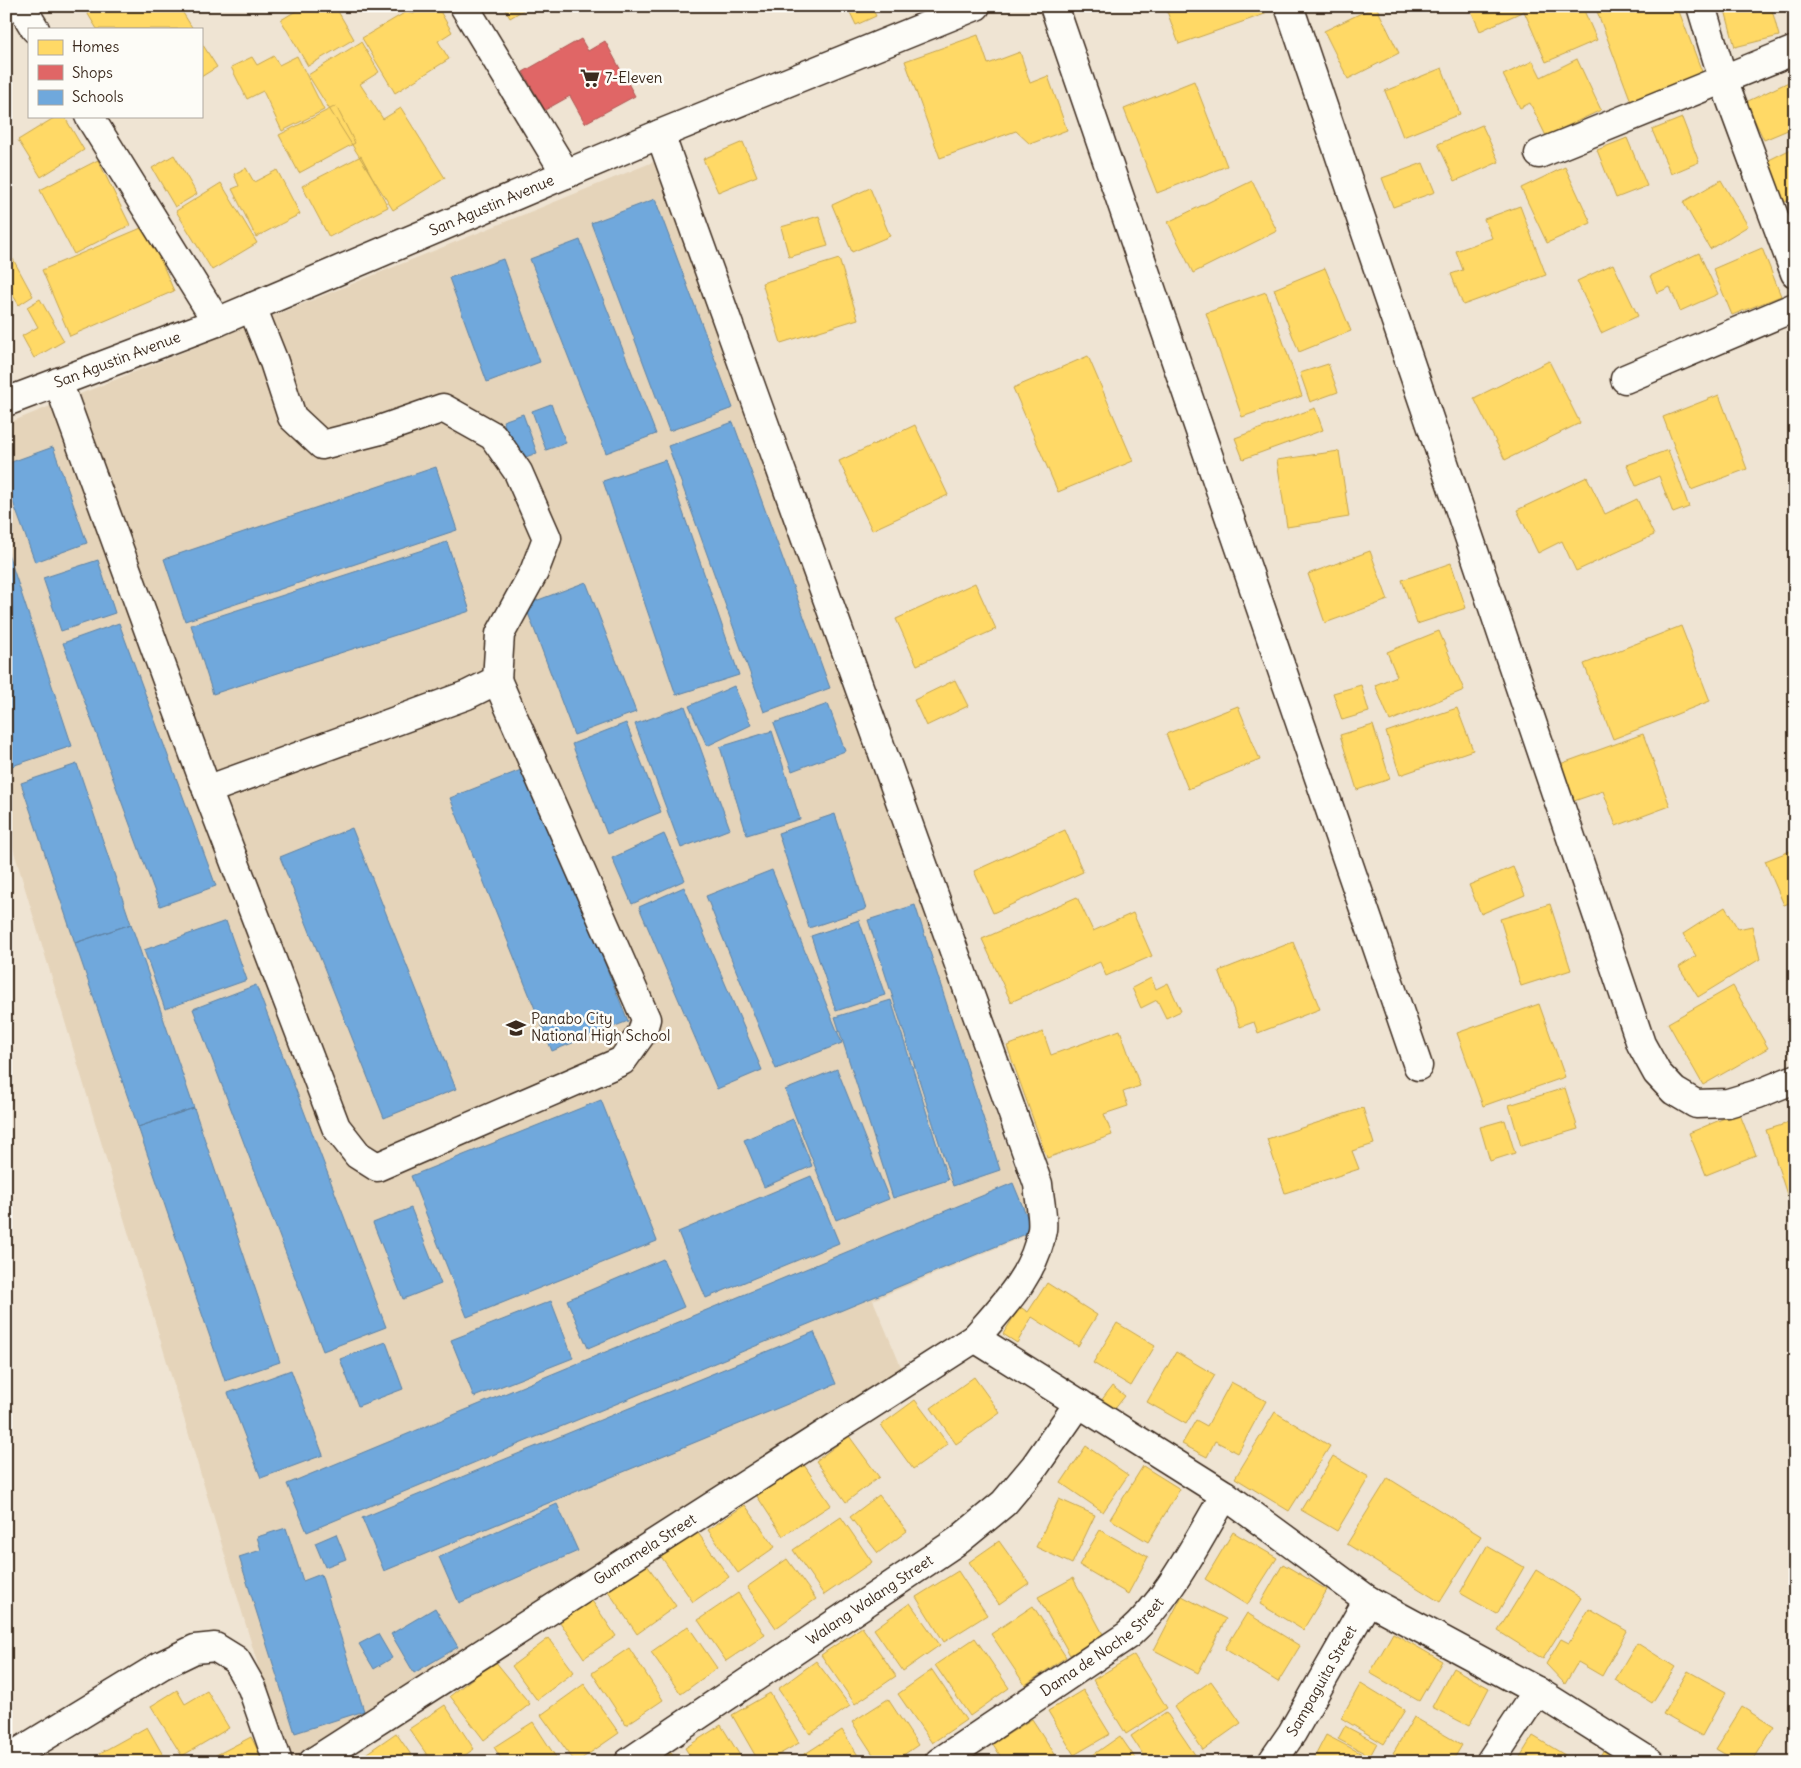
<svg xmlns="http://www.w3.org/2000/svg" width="1801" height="1768" viewBox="0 0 1801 1768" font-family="Delius,sans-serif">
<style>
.built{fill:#e5d4ba}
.homes{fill:#ffd966;stroke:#c4a450}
.shops{fill:#e06666;stroke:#ae5450}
.schools{fill:#6fa8dc;stroke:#5f82a3}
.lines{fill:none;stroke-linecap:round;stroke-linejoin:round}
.minor-casing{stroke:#3b2a1e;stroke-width:31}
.minor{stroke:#fdfcf7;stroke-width:28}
.labels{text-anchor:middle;stroke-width:5;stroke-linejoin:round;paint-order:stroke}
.poi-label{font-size:15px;fill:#3b2a1e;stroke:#fdfcf7;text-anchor:start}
.street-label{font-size:15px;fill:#3b2a1e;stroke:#fdfcf7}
</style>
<rect width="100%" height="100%" fill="#efe4d3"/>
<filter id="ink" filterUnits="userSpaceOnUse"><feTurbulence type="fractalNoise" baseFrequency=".02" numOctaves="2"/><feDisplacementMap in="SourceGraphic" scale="10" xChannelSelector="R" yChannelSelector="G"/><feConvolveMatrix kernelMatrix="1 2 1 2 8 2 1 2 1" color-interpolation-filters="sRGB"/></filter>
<g filter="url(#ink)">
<!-- built -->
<path class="built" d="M 658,160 L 1037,1231 L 873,1300 L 902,1369 L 296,1762 L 287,1762 L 6,825 L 6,424 Z"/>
<!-- homes -->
<path class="homes" d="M 83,6 L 169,6 L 173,12 L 180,8 L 193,29 L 97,29 Z
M 304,6 L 335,6 L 354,39 L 308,66 L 281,20 Z
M 426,6 L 437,6 L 452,32 L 438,41 L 449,59 L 395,93 L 362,38 L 406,12 L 413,14 Z
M 503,6 L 530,6 L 510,18 Z
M 847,6 L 871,6 L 876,16 L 856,25 Z
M 1165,6 L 1262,6 L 1265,14 L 1179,44 Z
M 1376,6 L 1399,53 L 1348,79 L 1324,31 Z
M 1469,6 L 1522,6 L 1524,11 L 1480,31 Z
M 1535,6 L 1582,6 L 1597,40 L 1546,62 L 1524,11 Z
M 1595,6 L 1677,6 L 1704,77 L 1632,104 Z
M 1741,6 L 1771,6 L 1779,36 L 1735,47 L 1725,10 Z
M 1790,6 L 1795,6 L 1795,18 Z
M 978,35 L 988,64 L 1020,52 L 1030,83 L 1048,76 L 1067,130 L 1030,144 L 1016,131 L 940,158 L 905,61 Z
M 201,42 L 217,67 L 201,77 Z
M 361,42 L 379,72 L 360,84 L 383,119 L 401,108 L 445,178 L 393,210 L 308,75 Z
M 274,56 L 279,65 L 297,56 L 324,110 L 282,131 L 263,91 L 247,99 L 231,67 L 252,57 L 257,65 Z
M 1577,59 L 1601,110 L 1546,136 L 1530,103 L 1520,108 L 1503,75 L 1533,61 L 1541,77 Z
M 1442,68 L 1460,114 L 1403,137 L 1385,91 Z
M 1793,80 L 1795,84 L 1795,127 L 1764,140 L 1746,102 Z
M 1194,81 L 1227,166 L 1157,193 L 1124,109 Z
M 336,106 L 355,143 L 299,173 L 279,135 Z
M 57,116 L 64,116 L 84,150 L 41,177 L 18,140 Z
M 1682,118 L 1699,162 L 1671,174 L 1652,130 Z
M 1482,125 L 1499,162 L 1455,181 L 1438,144 Z
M 1627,138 L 1647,186 L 1616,198 L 1597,150 Z
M 743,142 L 757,176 L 718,192 L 703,159 Z
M 1795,147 L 1795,197 L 1785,202 L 1765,162 Z
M 174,155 L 197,194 L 175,207 L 152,168 Z
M 361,156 L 388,207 L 329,237 L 302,186 Z
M 98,160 L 130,225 L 74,254 L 40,190 Z
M 1423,163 L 1435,192 L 1393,207 L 1382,178 Z
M 1565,167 L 1591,223 L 1547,243 L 1521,188 Z
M 246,168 L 254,182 L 277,170 L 300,214 L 256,237 L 232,189 L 239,186 L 234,174 Z
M 1721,180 L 1748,226 L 1710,249 L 1683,202 Z
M 1252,181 L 1277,231 L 1193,273 L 1168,222 Z
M 221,183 L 257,243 L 212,270 L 176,211 Z
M 870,188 L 890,236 L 852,252 L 832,205 Z
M 1520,206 L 1546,275 L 1463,305 L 1451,274 L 1463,270 L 1456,251 L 1492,238 L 1484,219 Z
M 819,216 L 828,246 L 789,257 L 781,227 Z
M 146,226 L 174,291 L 70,336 L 42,270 Z
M 1762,248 L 1781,296 L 1732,315 L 1713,269 Z
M 1699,253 L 1718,294 L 1680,311 L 1670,287 L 1657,293 L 1650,276 Z
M 13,259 L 33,296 L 19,305 L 9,289 L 6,290 L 6,263 Z
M 839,259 L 858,319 L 781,343 L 762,283 Z
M 1613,264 L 1638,316 L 1601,333 L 1577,281 Z
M 1325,268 L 1351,331 L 1299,352 L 1274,289 Z
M 1266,292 L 1302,396 L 1242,417 L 1206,313 Z
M 40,299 L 64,341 L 34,358 L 22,336 L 38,327 L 27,307 Z
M 1088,356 L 1133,461 L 1058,492 L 1013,388 Z
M 1549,361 L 1580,423 L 1505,460 L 1474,398 Z
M 1328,364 L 1338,392 L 1310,402 L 1300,373 Z
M 1719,395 L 1747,469 L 1691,490 L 1663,417 Z
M 1315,408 L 1323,430 L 1243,459 L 1235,438 Z
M 915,425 L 948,495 L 872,530 L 839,461 Z
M 1668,450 L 1689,507 L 1673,513 L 1659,476 L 1636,486 L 1627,465 Z
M 1339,451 L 1349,517 L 1287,527 L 1277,460 Z
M 1587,477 L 1605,514 L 1637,499 L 1654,535 L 1576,571 L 1562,541 L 1538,553 L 1517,510 Z
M 1370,551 L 1388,600 L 1325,623 L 1308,574 Z
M 1451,563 L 1466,608 L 1417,624 L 1402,580 Z
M 975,583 L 996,629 L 917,665 L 896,619 Z
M 1681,626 L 1710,701 L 1613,739 L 1584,664 Z
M 1439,631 L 1464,690 L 1390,721 L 1375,685 L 1397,676 L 1387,652 Z
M 955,680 L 968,706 L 926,726 L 914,700 Z
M 1361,685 L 1369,712 L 1342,720 L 1333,693 Z
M 1238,706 L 1260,760 L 1188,789 L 1166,734 Z
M 1457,708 L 1473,750 L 1400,775 L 1386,732 Z
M 1373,725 L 1390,779 L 1357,790 L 1340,735 Z
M 1643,734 L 1670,806 L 1616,826 L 1603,791 L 1574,801 L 1560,764 Z
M 1065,830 L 1083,872 L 993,913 L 974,871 Z
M 1795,849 L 1795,901 L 1784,905 L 1765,861 Z
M 1513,867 L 1525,895 L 1481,914 L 1469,885 Z
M 1077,897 L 1093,931 L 1133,913 L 1152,956 L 1106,976 L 1100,962 L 1011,1002 L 982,939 Z
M 1550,904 L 1571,970 L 1521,986 L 1500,919 Z
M 1725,907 L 1738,929 L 1752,926 L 1760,959 L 1698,997 L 1679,967 L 1696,956 L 1683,934 Z
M 1293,942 L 1320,1009 L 1258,1033 L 1254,1022 L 1240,1027 L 1219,971 Z
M 1151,978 L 1156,989 L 1168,983 L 1181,1011 L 1166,1018 L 1157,1000 L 1141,1008 L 1132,988 Z
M 1733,986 L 1768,1048 L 1703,1085 L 1668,1023 Z
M 1539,1004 L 1565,1077 L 1483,1106 L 1457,1033 Z
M 1120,1030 L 1140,1086 L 1123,1092 L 1128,1106 L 1104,1114 L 1112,1135 L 1047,1158 L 1007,1046 L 1043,1032 L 1051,1055 Z
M 1565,1088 L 1578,1129 L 1521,1146 L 1509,1105 Z
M 1363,1108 L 1374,1144 L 1352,1151 L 1359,1169 L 1285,1193 L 1267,1139 Z
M 1739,1112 L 1756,1155 L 1706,1175 L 1689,1133 Z
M 1505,1120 L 1515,1153 L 1490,1161 L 1480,1127 Z
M 1795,1121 L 1795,1209 L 1792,1210 L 1766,1130 Z
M 1047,1283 L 1097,1315 L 1078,1346 L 1032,1317 L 1017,1343 L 1003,1334 L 1020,1307 L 1028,1312 Z
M 1117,1323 L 1155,1346 L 1131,1386 L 1093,1363 Z
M 1176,1352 L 1215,1375 L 1186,1424 L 1147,1402 Z
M 974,1377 L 1000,1413 L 956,1444 L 931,1408 Z
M 1231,1382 L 1266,1401 L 1238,1453 L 1215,1441 L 1207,1457 L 1182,1444 L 1196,1420 L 1207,1426 Z
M 1112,1386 L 1125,1396 L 1114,1410 L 1101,1401 Z
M 915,1400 L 948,1444 L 913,1469 L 881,1425 Z
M 1275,1412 L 1330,1446 L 1289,1511 L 1235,1478 Z
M 849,1436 L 879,1477 L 846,1502 L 816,1461 Z
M 1086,1446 L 1128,1475 L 1103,1512 L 1061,1483 Z
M 1333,1456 L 1369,1477 L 1337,1531 L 1301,1510 Z
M 800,1459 L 831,1505 L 783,1536 L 753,1490 Z
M 1143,1466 L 1180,1489 L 1148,1542 L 1110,1519 Z
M 1388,1478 L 1481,1536 L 1440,1602 L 1347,1544 Z
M 879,1495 L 907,1531 L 878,1553 L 850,1517 Z
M 1059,1499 L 1095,1515 L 1072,1564 L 1036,1547 Z
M 745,1505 L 775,1547 L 738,1573 L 708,1530 Z
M 841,1517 L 872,1562 L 824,1595 L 793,1550 Z
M 696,1530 L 729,1577 L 693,1602 L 660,1555 Z
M 1100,1530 L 1148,1557 L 1128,1594 L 1079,1565 Z
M 1233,1532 L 1277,1558 L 1247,1605 L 1205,1579 Z
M 999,1541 L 1029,1583 L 999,1604 L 969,1562 Z
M 1487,1546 L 1524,1567 L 1497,1614 L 1460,1593 Z
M 642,1558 L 676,1606 L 637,1634 L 604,1585 Z
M 787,1559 L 816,1599 L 776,1628 L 747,1587 Z
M 1283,1564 L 1327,1590 L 1303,1630 L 1260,1604 Z
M 1536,1570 L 1581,1598 L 1543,1659 L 1498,1631 Z
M 958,1571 L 987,1615 L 944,1642 L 916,1597 Z
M 1073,1578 L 1104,1636 L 1070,1655 L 1038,1597 Z
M 738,1593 L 765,1635 L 726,1661 L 698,1620 Z
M 588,1595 L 616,1636 L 584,1658 L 556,1616 Z
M 1182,1596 L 1226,1619 L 1198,1673 L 1154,1650 Z
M 910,1603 L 940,1645 L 903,1671 L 874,1629 Z
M 1033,1606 L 1066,1657 L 1025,1685 L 991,1634 Z
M 1589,1609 L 1627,1631 L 1602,1676 L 1578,1662 L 1565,1684 L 1546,1664 L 1561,1639 L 1569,1643 Z
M 1247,1613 L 1300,1646 L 1278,1682 L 1225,1649 Z
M 688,1626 L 717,1668 L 681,1694 L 651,1652 Z
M 862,1627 L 896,1676 L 855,1704 L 821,1655 Z
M 1393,1633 L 1442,1661 L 1419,1701 L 1370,1673 Z
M 549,1638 L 574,1672 L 537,1700 L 512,1666 Z
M 975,1638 L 1009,1688 L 970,1716 L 935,1665 Z
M 1637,1643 L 1675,1667 L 1652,1703 L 1615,1680 Z
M 629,1648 L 663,1700 L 626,1725 L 592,1673 Z
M 1134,1655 L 1167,1708 L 1126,1734 L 1093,1680 Z
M 495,1661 L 530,1704 L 484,1740 L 450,1696 Z
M 816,1661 L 850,1706 L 810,1734 L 778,1689 Z
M 1453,1668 L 1489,1688 L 1469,1726 L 1432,1707 Z
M 932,1670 L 966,1720 L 932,1743 L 898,1694 Z
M 1688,1671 L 1726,1692 L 1702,1736 L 1663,1714 Z
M 1211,1681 L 1241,1723 L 1203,1750 L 1174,1707 Z
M 1361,1683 L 1405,1710 L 1384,1744 L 1341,1718 Z
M 584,1684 L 619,1733 L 577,1762 L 575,1762 L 541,1715 Z
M 177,1690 L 185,1704 L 207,1691 L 229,1728 L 182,1756 L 151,1706 Z
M 1083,1690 L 1110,1734 L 1074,1755 L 1048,1711 Z
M 770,1693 L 799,1743 L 766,1762 L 759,1762 L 732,1715 Z
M 888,1699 L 918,1745 L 893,1762 L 878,1762 L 852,1722 Z
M 445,1705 L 474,1749 L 455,1762 L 432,1762 L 409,1729 Z
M 1742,1707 L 1774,1727 L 1752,1762 L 1738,1762 L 1716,1749 Z
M 1166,1712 L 1200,1762 L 1148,1762 L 1131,1736 Z
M 1414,1717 L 1462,1745 L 1452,1762 L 1408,1762 L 1393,1753 Z
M 1032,1719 L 1060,1762 L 1004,1762 L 993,1744 Z
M 533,1722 L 559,1762 L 503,1762 L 494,1747 Z
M 721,1725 L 744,1762 L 694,1762 L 685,1748 Z
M 1345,1726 L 1377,1743 L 1370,1756 L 1338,1739 Z
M 147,1727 L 167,1762 L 105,1762 L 100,1753 Z
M 842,1730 L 862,1762 L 799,1762 L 797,1759 Z
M 396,1733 L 416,1762 L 354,1762 Z
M 1326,1735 L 1370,1758 L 1368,1762 L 1312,1762 Z
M 1120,1736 L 1138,1762 L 1083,1762 Z
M 1533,1736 L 1575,1761 L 1574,1762 L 1517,1762 Z
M 251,1737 L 264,1762 L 203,1762 Z
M 1605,1748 L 1624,1762 L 1596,1762 Z
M 671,1753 L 677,1762 L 659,1762 Z"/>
<!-- shops -->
<path class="shops" d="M 581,39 L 588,51 L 605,41 L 635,96 L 585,123 L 570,96 L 545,110 L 523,72 Z"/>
<!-- schools -->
<path class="schools" d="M 655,199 L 733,408 L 669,431 L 591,223 Z
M 580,240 L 656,434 L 606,453 L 530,259 Z
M 503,259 L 540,362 L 487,382 L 449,278 Z
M 551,404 L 566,443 L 546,450 L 532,411 Z
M 523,414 L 537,453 L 517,460 L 503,421 Z
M 733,422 L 830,688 L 764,712 L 668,446 Z
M 53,447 L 87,543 L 35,562 L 6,483 L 6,464 Z
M 665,460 L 739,675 L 676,695 L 603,481 Z
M 436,467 L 457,530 L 185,621 L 164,559 Z
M 447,542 L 470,611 L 213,694 L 191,625 Z
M 6,547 L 72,746 L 6,768 Z
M 98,560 L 115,613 L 61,631 L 43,578 Z
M 586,582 L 636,712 L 574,735 L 525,605 Z
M 119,623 L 216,886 L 160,906 L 63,643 Z
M 734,686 L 751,725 L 707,746 L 689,706 Z
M 828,704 L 845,751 L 792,771 L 774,723 Z
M 685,706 L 730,829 L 681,848 L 635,724 Z
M 626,723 L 661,812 L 607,834 L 572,744 Z
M 772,731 L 800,819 L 747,835 L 720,747 Z
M 77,764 L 131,924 L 75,943 L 21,783 Z
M 526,768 L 628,1021 L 552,1051 L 450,798 Z
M 835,814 L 866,909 L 809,928 L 778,833 Z
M 352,828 L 456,1089 L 384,1118 L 280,857 Z
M 664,834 L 685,880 L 632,904 L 612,858 Z
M 772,870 L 842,1043 L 776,1069 L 706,896 Z
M 684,887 L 762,1070 L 717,1089 L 639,907 Z
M 915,905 L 1000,1170 L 953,1186 L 868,920 Z
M 859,920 L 885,995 L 836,1011 L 811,936 Z
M 226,921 L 247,980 L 165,1009 L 144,950 Z
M 131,924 L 194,1108 L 138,1127 L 75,943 Z
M 256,985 L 386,1327 L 323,1351 L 193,1009 Z
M 891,1000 L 948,1180 L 893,1198 L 835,1017 Z
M 837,1069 L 889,1199 L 836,1220 L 785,1090 Z
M 601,1100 L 657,1241 L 467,1317 L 411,1176 Z
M 194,1108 L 280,1362 L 225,1381 L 138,1127 Z
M 793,1119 L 812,1166 L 764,1187 L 744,1140 Z
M 811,1176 L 839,1243 L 706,1298 L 678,1232 Z
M 1013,1183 L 1033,1231 L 307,1532 L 287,1484 Z
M 411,1208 L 441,1284 L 403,1299 L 373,1223 Z
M 663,1259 L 684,1307 L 588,1348 L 567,1300 Z
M 551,1301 L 573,1358 L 474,1397 L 451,1340 Z
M 814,1332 L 836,1384 L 384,1571 L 362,1518 Z
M 386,1342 L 403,1389 L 358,1406 L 340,1359 Z
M 291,1370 L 323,1455 L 261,1478 L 228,1393 Z
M 557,1504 L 578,1551 L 459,1603 L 439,1557 Z
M 286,1528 L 303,1581 L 321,1574 L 364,1711 L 295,1733 L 239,1557 L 261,1550 L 257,1537 Z
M 336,1534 L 346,1559 L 325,1567 L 315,1543 Z
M 435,1608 L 458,1647 L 414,1673 L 391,1634 Z
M 378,1634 L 392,1658 L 374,1669 L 359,1644 Z"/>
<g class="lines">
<defs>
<g id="minor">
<path d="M 21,6 L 35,29"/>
<path d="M 464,6 L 566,174"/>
<path d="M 1054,6 L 1418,1066"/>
<path d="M 1289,6 L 1641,1044 L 1657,1073 L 1674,1091 L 1696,1104 L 1728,1103 L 1758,1094 L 1795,1079"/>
<path d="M 1701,6 L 1723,79 L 1795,273"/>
<path d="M 89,116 L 217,322"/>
<path d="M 1539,154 L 1795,50"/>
<path d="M 1625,379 L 1795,307"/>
<path d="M 58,382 L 207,790 L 467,695 L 497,680 L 500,634 L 534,572 L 547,538 L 518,472 L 493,436 L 443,408 L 377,431 L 322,445 L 292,417 L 274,362 L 252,307"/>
<path id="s1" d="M 6,402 L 217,322 L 660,134 L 976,6"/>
<path d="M 207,790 L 336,1127 L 358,1155 L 377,1167 L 622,1061 L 642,1033 L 646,1019 L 497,680"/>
<path d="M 975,1338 L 1225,1495 L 1368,1600 L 1537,1691 L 1650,1762"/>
<path d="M 6,1760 L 162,1665 L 195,1649 L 215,1647 L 236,1660 L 252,1688 L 278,1762"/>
<path id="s2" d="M 313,1762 L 975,1338 C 1003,1306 1035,1274 1042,1230 C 1044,1218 1039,1197 1038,1184 L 660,134"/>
<path id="s3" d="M 629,1762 L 959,1540 L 1004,1503 L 1035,1466 L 1079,1403"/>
<path id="s4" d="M 939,1762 L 1128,1635 C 1170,1598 1196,1543 1225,1495"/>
<path id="s5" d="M 1272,1762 L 1292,1733 L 1368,1600"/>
<path d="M 1490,1762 L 1537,1691"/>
</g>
</defs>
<!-- minor casing -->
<use href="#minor" class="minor-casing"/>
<!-- minor -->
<use href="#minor" class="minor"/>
</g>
</g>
<!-- icons -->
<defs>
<symbol id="supermarket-bare" viewBox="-9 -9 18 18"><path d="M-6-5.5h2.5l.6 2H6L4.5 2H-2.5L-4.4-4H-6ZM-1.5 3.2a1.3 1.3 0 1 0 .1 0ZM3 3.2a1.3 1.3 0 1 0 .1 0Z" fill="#3b2a1e" stroke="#fdfcf7" stroke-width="2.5" paint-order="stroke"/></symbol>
<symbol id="school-bare" viewBox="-9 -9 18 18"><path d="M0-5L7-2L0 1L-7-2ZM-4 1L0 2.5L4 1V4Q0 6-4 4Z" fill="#3b2a1e" stroke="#fdfcf7" stroke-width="2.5" paint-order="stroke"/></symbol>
</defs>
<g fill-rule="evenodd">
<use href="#supermarket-bare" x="576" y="64" width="28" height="28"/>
<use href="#school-bare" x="502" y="1014" width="28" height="28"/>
</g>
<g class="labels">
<!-- poi labels -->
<g class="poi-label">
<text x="605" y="83">7-Eleven</text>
<text x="531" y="1024">Panabo City<tspan x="531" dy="17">National High School</tspan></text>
</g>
<!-- street labels -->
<g class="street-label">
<text dy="5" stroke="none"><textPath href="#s1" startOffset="524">San Agustin Avenue</textPath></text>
<text dy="5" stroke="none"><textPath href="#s1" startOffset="119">San Agustin Avenue</textPath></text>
<text dy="5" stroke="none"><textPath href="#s2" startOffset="394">Gumamela Street</textPath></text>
<text dy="5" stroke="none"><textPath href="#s3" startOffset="290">Walang Walang Street</textPath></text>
<text dy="5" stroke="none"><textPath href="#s4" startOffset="200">Dama de Noche Street</textPath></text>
<text dy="5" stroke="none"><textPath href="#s5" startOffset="95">Sampaguita Street</textPath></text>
</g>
</g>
<!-- margin -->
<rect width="1801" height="1768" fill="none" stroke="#fdfcf7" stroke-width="25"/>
<rect x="12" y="12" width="1776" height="1743" fill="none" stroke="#3b2a1e" stroke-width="2" filter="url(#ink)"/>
<!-- legend -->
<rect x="28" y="28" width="175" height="90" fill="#fdfcf7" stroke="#afa8a0"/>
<rect x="38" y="40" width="25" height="15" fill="#ffd966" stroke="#afa8a0"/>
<text x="72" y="52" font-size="15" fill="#3b2a1e">Homes</text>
<rect x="38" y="65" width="25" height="15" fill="#e06666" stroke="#afa8a0"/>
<text x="72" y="78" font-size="15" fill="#3b2a1e">Shops</text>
<rect x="38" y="90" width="25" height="15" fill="#6fa8dc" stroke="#afa8a0"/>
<text x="72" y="102" font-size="15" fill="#3b2a1e">Schools</text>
</svg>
